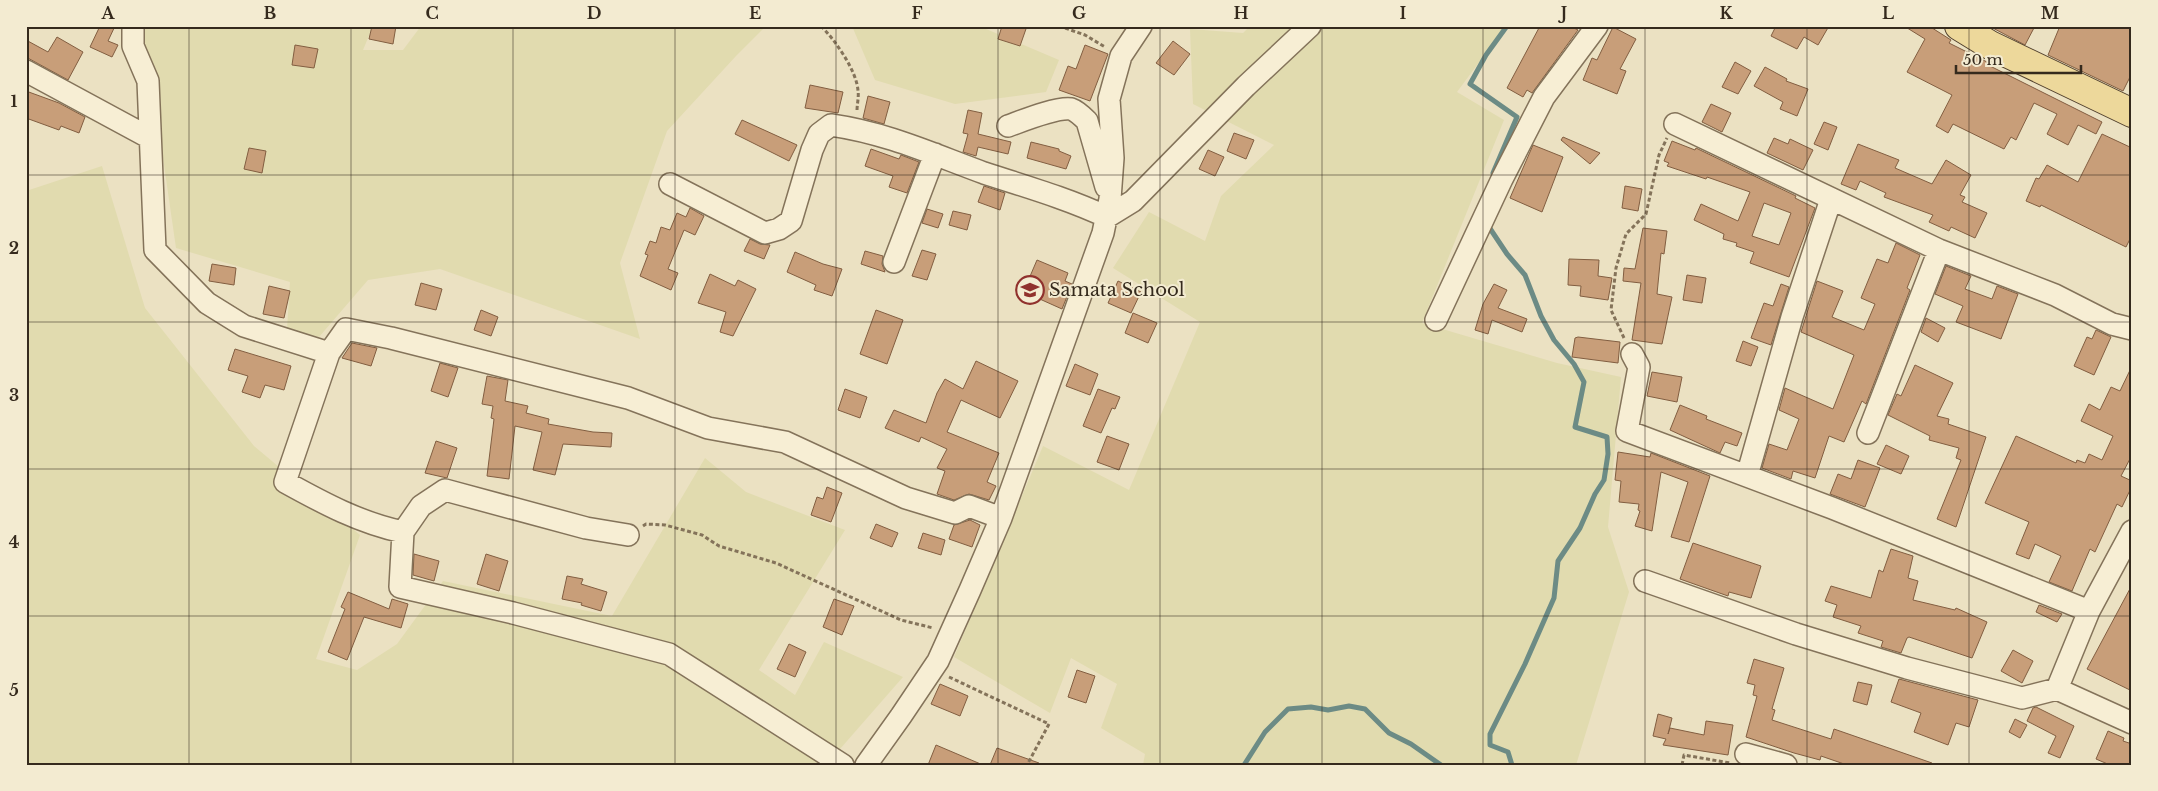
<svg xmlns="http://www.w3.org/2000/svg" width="2158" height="791" viewBox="0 0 2158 791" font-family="'Libre Baskerville',serif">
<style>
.farmland{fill:#e1dbaf}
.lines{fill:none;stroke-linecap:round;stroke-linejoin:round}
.stream{stroke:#6c8b85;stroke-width:5}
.building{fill:#c89e79;stroke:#825e41;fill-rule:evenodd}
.minor-casing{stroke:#84735a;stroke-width:24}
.major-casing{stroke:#52412e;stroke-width:30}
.path{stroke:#84735a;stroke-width:3;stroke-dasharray:4 2.5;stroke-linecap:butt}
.minor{stroke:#f7eed4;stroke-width:21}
.major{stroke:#edd89b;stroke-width:28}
.grid{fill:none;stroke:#352a1d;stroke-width:1;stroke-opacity:0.55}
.labels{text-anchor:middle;stroke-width:4;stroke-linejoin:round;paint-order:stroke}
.poi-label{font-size:18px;fill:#352a1d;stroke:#f3ebd1;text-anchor:start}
.neatline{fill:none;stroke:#352a1d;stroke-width:2}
.grid-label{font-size:16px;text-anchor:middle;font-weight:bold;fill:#352a1d}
</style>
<rect width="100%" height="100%" fill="#ebe1c2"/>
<!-- farmland -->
<path class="farmland" d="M 139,26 L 373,26 L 363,50 L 403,50 L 421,26 L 766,26 L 736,56 L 667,131 L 620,263 L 640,339 L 440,269 L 368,280 L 319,337 L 287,329 L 290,282 L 176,248 L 148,54 Z
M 852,26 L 979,26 L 1059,60 L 1046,92 L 955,104 L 875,80 Z
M 1250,26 L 1506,26 L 1457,92 L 1504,120 L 1422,323 L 1557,363 L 1621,377 L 1608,527 L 1629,592 L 1576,765 L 1143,765 L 1145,754 L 1101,728 L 1117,684 L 1071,658 L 1050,713 L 954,657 L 1043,446 L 1129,490 L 1200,322 L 1113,268 L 1149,212 L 1205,241 L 1221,196 L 1274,145 L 1193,104 L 1190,29 L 1243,33 Z
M 102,166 L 145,308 L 254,446 L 360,535 L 316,659 L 357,670 L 397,644 L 443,581 L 612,616 L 705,458 L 746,492 L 845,530 L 759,670 L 795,695 L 824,642 L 903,677 L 826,765 L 26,765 L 26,191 Z"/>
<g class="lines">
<!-- stream -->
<path class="stream" d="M 1493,173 L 1517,117 L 1470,84 L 1486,55 L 1507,26
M 1487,224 L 1507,254 L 1525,275 L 1541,316 L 1554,340 L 1574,364 L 1584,382 L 1575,427 L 1607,437 L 1608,454 L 1604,480 L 1595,494 L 1580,528 L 1558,561 L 1554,598 L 1525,664 L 1490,734 L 1490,745 L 1508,752 L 1512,765
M 1244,765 L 1265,732 L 1288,709 L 1311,707 L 1328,710 L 1349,706 L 1365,709 L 1389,733 L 1411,744 L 1441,765"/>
</g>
<!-- building -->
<path class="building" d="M 100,26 L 115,26 L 108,41 L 118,45 L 112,57 L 90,47 Z
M 372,26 L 396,26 L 393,44 L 369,39 Z
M 1002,26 L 1027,26 L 1020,46 L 998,39 Z
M 1540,26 L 1570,26 L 1578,30 L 1532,93 L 1527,90 L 1523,97 L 1507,88 Z
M 1776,26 L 1829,26 L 1818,45 L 1804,37 L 1797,49 L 1771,36 Z
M 1904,26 L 1929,26 L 1951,40 L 1949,43 L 1987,62 L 1986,64 L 2102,122 L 2096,134 L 2078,125 L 2068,145 L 2047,134 L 2057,114 L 2034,103 L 2016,140 L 2011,137 L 2004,149 L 1953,124 L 1948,133 L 1936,126 L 1952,95 L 1907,72 L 1925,39 Z
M 1989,26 L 2035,26 L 2025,45 Z
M 2060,26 L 2132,26 L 2132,73 L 2123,91 L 2048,55 Z
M 1613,27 L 1636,39 L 1620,69 L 1626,71 L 1617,94 L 1583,80 L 1592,58 L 1597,60 Z
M 57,37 L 83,52 L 68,80 L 26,57 L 26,40 L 48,52 Z
M 1173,41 L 1190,54 L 1174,75 L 1156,63 Z
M 295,45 L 318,49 L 314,68 L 292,65 Z
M 1085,45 L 1108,54 L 1090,101 L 1059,90 L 1068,66 L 1076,69 Z
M 1735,62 L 1751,71 L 1738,94 L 1722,87 Z
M 1765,67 L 1787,79 L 1786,81 L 1808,89 L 1797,116 L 1780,109 L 1783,102 L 1754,86 Z
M 810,85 L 843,92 L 838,113 L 805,108 Z
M 26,91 L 59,103 L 85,117 L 79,133 L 61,126 L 59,130 L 26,118 Z
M 868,96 L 890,102 L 884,124 L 863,118 Z
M 1711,104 L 1731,113 L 1722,132 L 1702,122 Z
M 968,110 L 982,113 L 978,134 L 1011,142 L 1008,154 L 978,147 L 976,156 L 963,152 L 968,134 L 963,133 Z
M 742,120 L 797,145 L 789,161 L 735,134 Z
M 1824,122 L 1837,127 L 1828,150 L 1814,144 Z
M 1234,133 L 1254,140 L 1246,159 L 1227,151 Z
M 2102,134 L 2132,148 L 2132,235 L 2126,247 L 2041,205 L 2040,207 L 2026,201 L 2036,178 L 2039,179 L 2047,165 L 2078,182 Z
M 1563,137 L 1600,153 L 1590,164 L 1561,140 Z
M 1774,138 L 1788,144 L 1790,139 L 1813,150 L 1803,170 L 1767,153 Z
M 1672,141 L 1695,150 L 1696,148 L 1700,150 L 1796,196 L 1795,198 L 1815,208 L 1789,277 L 1750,263 L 1754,252 L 1736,246 L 1737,243 L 1723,239 L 1724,234 L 1694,220 L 1701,204 L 1738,221 L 1750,192 L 1707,177 L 1706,179 L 1667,166 L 1669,163 L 1664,161 ZM 1764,203 L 1791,213 L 1779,245 L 1752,236 Z
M 1031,142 L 1059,149 L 1059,151 L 1071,156 L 1066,169 L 1027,158 Z
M 1858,144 L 1899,160 L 1895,168 L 1932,184 L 1946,160 L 1971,175 L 1960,195 L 1965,197 L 1962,202 L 1987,213 L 1975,238 L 1951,227 L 1949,231 L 1929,222 L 1933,215 L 1884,197 L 1886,193 L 1860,181 L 1856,190 L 1841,184 Z
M 1533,145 L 1563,157 L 1542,212 L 1510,198 Z
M 249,148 L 266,151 L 262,173 L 244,169 Z
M 871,149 L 899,159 L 901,155 L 919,162 L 907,193 L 889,187 L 893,176 L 865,166 Z
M 1208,150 L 1224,157 L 1215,176 L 1199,169 Z
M 984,186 L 1005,193 L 1000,210 L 978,202 Z
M 1625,186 L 1642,189 L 1638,211 L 1622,208 Z
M 690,208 L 704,216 L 695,235 L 684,230 L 668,269 L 678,273 L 671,290 L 640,276 L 648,255 L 645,254 L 650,241 L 656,243 L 661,227 L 670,230 L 677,213 L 686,217 Z
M 927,209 L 943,214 L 938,228 L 922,223 Z
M 953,211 L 971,215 L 967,230 L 949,225 Z
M 1643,228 L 1667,231 L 1664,254 L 1661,253 L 1657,294 L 1672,297 L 1662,344 L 1632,340 L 1641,283 L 1623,281 L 1624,268 L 1635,269 Z
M 750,239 L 760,244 L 770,245 L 764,259 L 744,251 Z
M 1896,243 L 1920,255 L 1907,288 L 1910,290 L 1866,404 L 1862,401 L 1844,442 L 1829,436 L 1815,478 L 1793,471 L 1791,479 L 1762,468 L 1769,444 L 1787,450 L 1799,419 L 1779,410 L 1785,388 L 1833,409 L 1854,355 L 1801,332 L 1817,281 L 1843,291 L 1832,317 L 1864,330 L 1875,304 L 1861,298 L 1877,259 L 1888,263 Z
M 922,250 L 936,254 L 927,280 L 912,276 Z
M 865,251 L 883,256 L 882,264 L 885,272 L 861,264 Z
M 795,252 L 823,264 L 842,269 L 832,296 L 814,290 L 816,285 L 787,272 Z
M 1569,259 L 1599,260 L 1598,276 L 1612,278 L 1608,300 L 1580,296 L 1581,286 L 1568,285 Z
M 1037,260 L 1068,273 L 1065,281 L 1072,284 L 1062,309 L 1033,296 L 1038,285 L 1028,281 Z
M 212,264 L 236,268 L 234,285 L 209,281 Z
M 1946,266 L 1971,276 L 1965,289 L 1992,299 L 1997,286 L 2018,294 L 2001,339 L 1956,322 L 1963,306 L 1935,294 Z
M 710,274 L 735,286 L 738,280 L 756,289 L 733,336 L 720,332 L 726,312 L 698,303 Z
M 1687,275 L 1706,278 L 1702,303 L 1683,300 Z
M 1118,281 L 1141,292 L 1131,313 L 1108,303 Z
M 421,283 L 442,289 L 436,310 L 415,305 Z
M 1494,284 L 1507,290 L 1498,308 L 1527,319 L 1522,332 L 1492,320 L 1488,334 L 1475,330 L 1483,304 Z
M 1781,284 L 1789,287 L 1771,345 L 1751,338 L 1764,303 L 1773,306 Z
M 269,286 L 290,291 L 284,318 L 263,314 Z
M 481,310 L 498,317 L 491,336 L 474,330 Z
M 876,310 L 903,320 L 887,364 L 860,354 Z
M 1133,313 L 1157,323 L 1148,343 L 1125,333 Z
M 1926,318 L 1945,328 L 1938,342 L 1921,332 Z
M 2096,330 L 2111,337 L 2094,375 L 2074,366 L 2087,337 L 2092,339 Z
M 1578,337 L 1620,342 L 1618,363 L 1572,357 L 1575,338 Z
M 1743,341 L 1758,347 L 1751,366 L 1736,361 Z
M 352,343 L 377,348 L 371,366 L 342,358 Z
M 235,349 L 291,366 L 284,390 L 265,385 L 260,398 L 242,392 L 248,376 L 228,370 Z
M 976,361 L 1018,381 L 1000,418 L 961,400 L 947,432 L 999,453 L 987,482 L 996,486 L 989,500 L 969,494 L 954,500 L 937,494 L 945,471 L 937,468 L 947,449 L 921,437 L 919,442 L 885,428 L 894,410 L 926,423 L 937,393 L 945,379 L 963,389 Z
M 440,363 L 458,368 L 448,397 L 431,391 Z
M 1075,364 L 1098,374 L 1090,395 L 1066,386 Z
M 1915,365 L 1953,383 L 1937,416 L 1949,419 L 1948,424 L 1986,437 L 1956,527 L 1937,519 L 1961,460 L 1956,458 L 1959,448 L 1929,440 L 1930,436 L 1888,415 L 1897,394 L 1901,396 Z
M 2132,366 L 2132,455 L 2121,476 L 2132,481 L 2132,486 L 2122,507 L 2117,504 L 2095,552 L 2090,549 L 2072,591 L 2049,582 L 2061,556 L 2035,544 L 2029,559 L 2016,554 L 2029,522 L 1985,503 L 2016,436 L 2076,463 L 2077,460 L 2085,463 L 2089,454 L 2102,460 L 2113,436 L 2081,421 L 2089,404 L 2100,410 L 2111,387 L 2120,391 Z
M 1652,372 L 1682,377 L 1677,402 L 1647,396 Z
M 487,376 L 508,380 L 505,401 L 528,406 L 526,413 L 549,419 L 548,424 L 593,432 L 612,433 L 611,447 L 563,444 L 555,475 L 533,470 L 542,432 L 515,426 L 509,479 L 487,476 L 494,419 L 491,418 L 493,406 L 482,404 Z
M 845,389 L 867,397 L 860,418 L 838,410 Z
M 1098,389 L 1120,397 L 1115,409 L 1112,408 L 1101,433 L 1083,426 Z
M 1680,405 L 1707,416 L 1706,419 L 1742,433 L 1737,446 L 1725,442 L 1720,453 L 1670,430 Z
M 1107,436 L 1129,444 L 1119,470 L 1097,462 Z
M 436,441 L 457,448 L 447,478 L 425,473 Z
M 1886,445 L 1909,456 L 1901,474 L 1877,464 Z
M 1618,452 L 1650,457 L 1651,453 L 1710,476 L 1689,542 L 1671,537 L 1688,482 L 1661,472 L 1652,531 L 1635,526 L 1640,511 L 1638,510 L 1639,504 L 1619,502 L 1621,481 L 1615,480 Z
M 1858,460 L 1880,468 L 1865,507 L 1830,494 L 1838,474 L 1851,479 Z
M 827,487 L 842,493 L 831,522 L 811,515 L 817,497 L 823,499 Z
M 970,520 L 980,525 L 972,547 L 949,539 L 954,525 Z
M 876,524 L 898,533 L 892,547 L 870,538 Z
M 923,533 L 945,540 L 941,555 L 918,548 Z
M 1693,543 L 1761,566 L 1751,598 L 1729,592 L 1728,596 L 1680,579 Z
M 1891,549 L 1913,556 L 1908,578 L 1918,581 L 1913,600 L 1955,610 L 1956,608 L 1987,622 L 1972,658 L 1909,637 L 1907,638 L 1901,653 L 1881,647 L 1883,641 L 1858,633 L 1861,626 L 1833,617 L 1837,605 L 1825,601 L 1831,586 L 1871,598 L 1879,570 L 1883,572 Z
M 414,554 L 439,561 L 434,581 L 413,575 Z
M 486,554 L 508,561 L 499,591 L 477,584 Z
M 567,576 L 583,579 L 581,584 L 607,592 L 601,611 L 581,605 L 582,603 L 562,599 Z
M 2132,585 L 2132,691 L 2087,669 Z
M 348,592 L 389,609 L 392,599 L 408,604 L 401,628 L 364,617 L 347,660 L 328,652 L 345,609 L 341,607 Z
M 834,599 L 854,606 L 842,635 L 823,627 Z
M 2039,605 L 2062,614 L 2057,622 L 2036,612 Z
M 789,644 L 806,652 L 795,677 L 777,669 Z
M 2013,650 L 2033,661 L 2022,683 L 2001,671 Z
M 1754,659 L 1784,668 L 1772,709 L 1775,710 L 1772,720 L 1831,739 L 1834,729 L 1932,763 L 1931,765 L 1847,765 L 1821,756 L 1820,760 L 1794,753 L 1746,737 L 1757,696 L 1753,695 L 1755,685 L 1747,683 Z
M 1077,670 L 1095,676 L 1086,703 L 1068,697 Z
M 1899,679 L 1978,700 L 1969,727 L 1956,723 L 1948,745 L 1914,732 L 1921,713 L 1891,702 Z
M 1858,682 L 1872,685 L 1867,705 L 1853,701 Z
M 940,684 L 968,696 L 960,716 L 931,704 Z
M 2036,707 L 2074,726 L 2060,758 L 2048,753 L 2056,736 L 2027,721 L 2033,708 Z
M 1658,714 L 1672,718 L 1668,734 L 1670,728 L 1704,735 L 1706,721 L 1733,725 L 1728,755 L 1663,745 L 1666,739 L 1653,736 Z
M 2015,719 L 2027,725 L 2020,738 L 2009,732 Z
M 2108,731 L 2124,738 L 2123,741 L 2132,744 L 2132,765 L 2110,765 L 2096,759 Z
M 936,745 L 983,765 L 928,765 Z
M 997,748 L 1039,763 L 1038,765 L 990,765 Z"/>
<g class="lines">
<defs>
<path id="minor" d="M 133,26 L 133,46 L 148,81 L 155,250 L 207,303 L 244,326 L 329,353 L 346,329 L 391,338 L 628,398 L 708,428 L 785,442 L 906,498 L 955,513 L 969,506 L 1001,518
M 26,71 L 150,138
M 1675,124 L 1939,250 L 2055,295 L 2112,324 L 2132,329
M 1008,126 C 1022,121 1056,107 1071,109 C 1077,111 1083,117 1087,121 L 1106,187
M 670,184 L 765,233 L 779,229 L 791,221 L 812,150 L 819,134 L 831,125 C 887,133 932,154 984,173 C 1027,187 1066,198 1107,217 L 1133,201 L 1246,86 L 1310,26
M 894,262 L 935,154
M 1436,320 L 1502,179 L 1544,97 L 1597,26
M 329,353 L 285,482 C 323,503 360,523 403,532 L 421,506 L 445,490 L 586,528 L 628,535
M 1632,354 L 1639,367 L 1627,431 L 1832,508 L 2089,611
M 1868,433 L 1939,250
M 1747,476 L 1792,317 L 1831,199
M 2132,531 L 2089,611 L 2057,689 L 2132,723
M 403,532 L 400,587 L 513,613 L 669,654 L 843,765
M 1645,581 L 1796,634 L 1907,668 L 2022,698 L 2057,689
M 1746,754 L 1786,765
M 866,765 L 901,716 L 938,661 L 970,590 L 1001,518 L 1103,233 L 1110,199 L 1113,158 L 1109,99 L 1121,56 L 1141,26"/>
<path id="major" d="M 1959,26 L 1990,45 L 2132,113"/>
</defs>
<!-- minor casing -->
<use href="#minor" class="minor-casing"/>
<!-- major casing -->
<use href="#major" class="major-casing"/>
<!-- path -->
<path class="path" d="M 821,26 C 835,40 857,71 858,91 C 859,97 857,104 857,111
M 1059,26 L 1085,35 L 1105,47
M 1624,338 L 1611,310 L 1616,268 L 1626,234 L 1646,214 L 1659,155 L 1667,138
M 643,526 L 646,524 L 665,525 L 702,535 L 719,546 L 776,563 L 901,620 L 933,628
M 949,677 L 1049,724 L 1027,765
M 1682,765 L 1684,755 L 1730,763"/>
<!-- minor -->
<use href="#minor" class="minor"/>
<!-- major -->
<use href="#major" class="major"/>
</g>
<!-- grid -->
<path class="grid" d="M 189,26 L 189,765M 351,26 L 351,765M 513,26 L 513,765M 675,26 L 675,765M 836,26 L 836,765M 998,26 L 998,765M 1160,26 L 1160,765M 1322,26 L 1322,765M 1483,26 L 1483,765M 1645,26 L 1645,765M 1807,26 L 1807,765M 1969,26 L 1969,765M 26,175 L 2132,175M 26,322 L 2132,322M 26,469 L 2132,469M 26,616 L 2132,616"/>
<!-- icons -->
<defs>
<symbol id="school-ring" viewBox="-11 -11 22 22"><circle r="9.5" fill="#f3ebd1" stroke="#90312d" stroke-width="1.5"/><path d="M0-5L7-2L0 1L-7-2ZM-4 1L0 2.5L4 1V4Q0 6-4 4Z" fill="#90312d"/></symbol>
</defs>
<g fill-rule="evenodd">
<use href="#school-ring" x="1014" y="274" width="32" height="32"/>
</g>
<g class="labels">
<!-- poi labels -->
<g class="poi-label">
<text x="1049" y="296">Samata School</text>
</g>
</g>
<!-- border -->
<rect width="2158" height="791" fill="none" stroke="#f3ebd1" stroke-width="55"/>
<!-- scale -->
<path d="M1956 65v8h125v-8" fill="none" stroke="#352a1d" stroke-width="2.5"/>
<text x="1963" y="65" font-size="15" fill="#352a1d" stroke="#f3ebd1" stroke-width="4" paint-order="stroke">50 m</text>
<rect x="28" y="28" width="2102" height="736" class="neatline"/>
<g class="grid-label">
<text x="108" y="19">A</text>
<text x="270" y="19">B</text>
<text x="432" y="19">C</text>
<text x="594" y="19">D</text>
<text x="755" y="19">E</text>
<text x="917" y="19">F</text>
<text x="1079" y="19">G</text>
<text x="1241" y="19">H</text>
<text x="1403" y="19">I</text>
<text x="1564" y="19">J</text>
<text x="1726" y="19">K</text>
<text x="1888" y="19">L</text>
<text x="2050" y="19">M</text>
<text x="14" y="107">1</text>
<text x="14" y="254">2</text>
<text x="14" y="401">3</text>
<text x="14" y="548">4</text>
<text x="14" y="696">5</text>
</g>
</svg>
